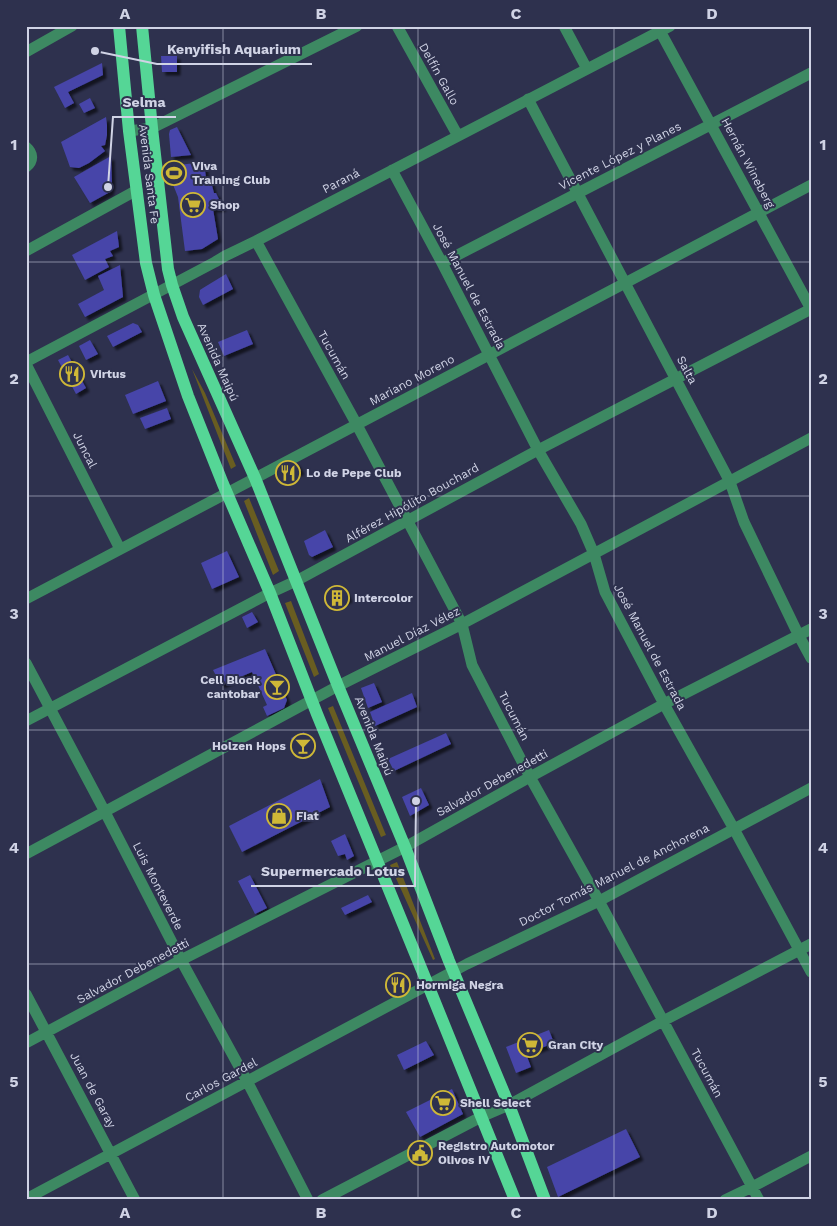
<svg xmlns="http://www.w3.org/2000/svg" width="837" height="1226" viewBox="0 0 837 1226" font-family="'Work Sans',sans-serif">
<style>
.green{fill:#695d21}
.building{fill:#4645a9;filter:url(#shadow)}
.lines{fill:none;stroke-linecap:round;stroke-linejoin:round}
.minor{stroke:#3d8962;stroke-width:11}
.major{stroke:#55d696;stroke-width:12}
.grid{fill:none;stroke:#d0d3e5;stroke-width:1;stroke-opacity:0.55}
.labels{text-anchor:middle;stroke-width:4;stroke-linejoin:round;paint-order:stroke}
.street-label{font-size:12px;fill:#d0d3e5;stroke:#2e314e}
.poi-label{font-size:12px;font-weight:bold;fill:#d0d3e5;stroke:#2e314e;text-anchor:start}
.leader{fill:none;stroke:#d0d3e5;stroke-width:2}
.callout-dot{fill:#d0d3e5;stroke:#2e314e;stroke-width:2}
.callout-label{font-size:14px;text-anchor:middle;font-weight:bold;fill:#d0d3e5;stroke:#2e314e;stroke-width:4;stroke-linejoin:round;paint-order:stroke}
.neatline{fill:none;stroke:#d0d3e5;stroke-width:2}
.grid-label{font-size:16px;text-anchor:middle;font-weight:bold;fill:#d0d3e5}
</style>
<defs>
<filter id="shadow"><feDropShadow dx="3.5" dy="3.5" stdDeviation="1" flood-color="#0009"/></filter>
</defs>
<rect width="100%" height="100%" fill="#2e314e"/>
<!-- green -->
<path class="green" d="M 192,369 L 205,393 L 236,466 L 231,469 Z
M 249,498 L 279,571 L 273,575 L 244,501 Z
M 291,601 L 319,674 L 314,677 L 285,603 Z
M 333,706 L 386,835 L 381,837 L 328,708 Z
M 397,862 L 435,959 L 433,960 L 390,865 Z"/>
<!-- building -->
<path class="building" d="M 161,56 L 177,56 L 177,72 L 162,72 Z
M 102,63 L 103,75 L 68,92 L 74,103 L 65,108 L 54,87 Z
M 90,98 L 95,108 L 84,113 L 79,104 Z
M 106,117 L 107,125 L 107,135 L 105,145 L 101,146 L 105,151 L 89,163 L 79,168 L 70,167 L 61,142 Z
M 177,127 L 191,155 L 171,157 L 169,134 L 170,130 Z
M 111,156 L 112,185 L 110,192 L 90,203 L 74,177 Z
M 204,162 L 206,178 L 210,178 L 214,193 L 216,193 L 223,208 L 213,209 L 218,239 L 202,249 L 185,251 L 178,197 L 172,182 L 170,166 Z
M 117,231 L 119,247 L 110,251 L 113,256 L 105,259 L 109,267 L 85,280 L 72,255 Z
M 120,265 L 123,297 L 85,317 L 78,304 L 104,290 L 98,276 Z
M 226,274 L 233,289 L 203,305 L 199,297 L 200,290 L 203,288 Z
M 133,323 L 138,325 L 142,332 L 113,347 L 107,336 Z
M 247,330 L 253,344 L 224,356 L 218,342 Z
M 90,340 L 98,354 L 86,360 L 79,346 Z
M 68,355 L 86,388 L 76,394 L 58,360 Z
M 158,381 L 166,401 L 133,414 L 125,395 Z
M 167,408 L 171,419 L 145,429 L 140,418 Z
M 296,462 L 301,471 L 281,481 L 279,475 L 279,471 Z
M 325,530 L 333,547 L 312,557 L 309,555 L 304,541 Z
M 227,551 L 239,577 L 212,589 L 201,563 Z
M 345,589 L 349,599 L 329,607 L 325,597 Z
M 252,612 L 258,622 L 247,628 L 242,617 Z
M 265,649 L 287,700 L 284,708 L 267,716 L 263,707 L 267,705 L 252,672 L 221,685 L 213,670 Z
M 374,683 L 382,702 L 368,708 L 361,688 Z
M 412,693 L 417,707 L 375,726 L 370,712 Z
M 304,732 L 311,746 L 297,752 L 291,738 Z
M 446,733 L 451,744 L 394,771 L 388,759 Z
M 320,779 L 330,807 L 242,852 L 229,826 Z
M 421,788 L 429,805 L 410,816 L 402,797 Z
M 345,834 L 354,856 L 347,860 L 345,854 L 338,856 L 331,841 Z
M 250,875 L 267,908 L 255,914 L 238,881 Z
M 368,895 L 372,902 L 345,915 L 341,908 Z
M 402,973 L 406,982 L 405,987 L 394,992 L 387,980 Z
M 549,1030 L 554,1043 L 526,1054 L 531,1067 L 516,1073 L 506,1047 Z
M 426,1041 L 434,1055 L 404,1070 L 397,1055 Z
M 452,1089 L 463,1114 L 420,1137 L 406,1112 Z
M 626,1129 L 640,1157 L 558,1197 L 547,1167 Z"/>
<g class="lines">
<!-- minor -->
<path class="minor" d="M 397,26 L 458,136
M 564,26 L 587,69
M 660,31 L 811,309
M 26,52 L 72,26
M 528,99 L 730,482 L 744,522 L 799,636 L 811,658
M 129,131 L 152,128 L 357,26
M 26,147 C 33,153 34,161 26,167
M 392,170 L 442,263 L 538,450 L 581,524 L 594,554 L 605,592 L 664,704 L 734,829 L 811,972
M 256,241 L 357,425 L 462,624 L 472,665 L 530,777 L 599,901 L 759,1200
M 26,251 L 137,190
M 442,263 L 811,73
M 26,362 L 215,262 L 225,256 L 256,241 L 670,26
M 26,364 L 120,549
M 26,599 L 811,185
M 26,663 L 105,812 L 181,960 L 247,1081 L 308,1200
M 26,721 L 270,593 L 296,581 L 538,450 L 811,309
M 26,854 L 338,686 L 462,624 L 811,438
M 26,994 L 135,1200
M 26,1043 L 181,960 L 405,847 L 530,777 L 664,704 L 811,629
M 26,1199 L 467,964 L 599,901 L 811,788
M 322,1200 L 481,1117 L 509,1105 L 663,1021 L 811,944
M 725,1200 L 752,1187 L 811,1156"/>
<!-- major -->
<path class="major" d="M 119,26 L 129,131 L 146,263 L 154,295 L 188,396 L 223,484 L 270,593 L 317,714 L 428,985 L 515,1200
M 142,26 L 152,128 L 168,269 L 172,285 L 183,317 L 255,478 L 338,686 L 405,847 L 449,961 L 509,1105 L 545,1200"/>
</g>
<!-- grid -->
<path class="grid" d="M 223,26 L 223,1200M 418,26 L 418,1200M 614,26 L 614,1200M 26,262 L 811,262M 26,496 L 811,496M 26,730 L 811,730M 26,964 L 811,964"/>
<!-- icons -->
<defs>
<symbol id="stadium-ring" viewBox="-11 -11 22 22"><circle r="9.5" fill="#2e314e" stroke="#cfb837" stroke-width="1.5"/><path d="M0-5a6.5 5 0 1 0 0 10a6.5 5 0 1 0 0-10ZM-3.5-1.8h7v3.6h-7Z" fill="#cfb837"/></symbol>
<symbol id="supermarket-ring" viewBox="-11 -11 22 22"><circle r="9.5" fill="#2e314e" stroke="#cfb837" stroke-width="1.5"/><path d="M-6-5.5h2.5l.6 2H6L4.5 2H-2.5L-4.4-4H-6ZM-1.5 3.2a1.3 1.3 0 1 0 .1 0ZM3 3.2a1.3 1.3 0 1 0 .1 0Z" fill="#cfb837"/></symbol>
<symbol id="restaurant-ring" viewBox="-11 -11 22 22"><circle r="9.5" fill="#2e314e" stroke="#cfb837" stroke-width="1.5"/><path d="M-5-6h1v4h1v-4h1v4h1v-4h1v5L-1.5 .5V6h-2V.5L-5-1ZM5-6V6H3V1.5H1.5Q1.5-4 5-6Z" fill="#cfb837"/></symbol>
<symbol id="building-ring" viewBox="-11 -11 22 22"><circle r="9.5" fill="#2e314e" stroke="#cfb837" stroke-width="1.5"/><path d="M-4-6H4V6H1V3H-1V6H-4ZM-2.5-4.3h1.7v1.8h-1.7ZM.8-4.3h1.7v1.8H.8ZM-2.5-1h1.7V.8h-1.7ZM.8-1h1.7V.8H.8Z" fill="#cfb837"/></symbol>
<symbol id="bar-ring" viewBox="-11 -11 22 22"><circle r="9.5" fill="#2e314e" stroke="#cfb837" stroke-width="1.5"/><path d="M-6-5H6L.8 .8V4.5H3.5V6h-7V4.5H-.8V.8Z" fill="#cfb837"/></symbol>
<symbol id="shop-ring" viewBox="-11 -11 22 22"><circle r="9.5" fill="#2e314e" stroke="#cfb837" stroke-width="1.5"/><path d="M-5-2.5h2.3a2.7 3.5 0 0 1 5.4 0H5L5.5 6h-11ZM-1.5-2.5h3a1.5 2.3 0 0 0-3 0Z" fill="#cfb837"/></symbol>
<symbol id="civic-ring" viewBox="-11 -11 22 22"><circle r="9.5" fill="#2e314e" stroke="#cfb837" stroke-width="1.5"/><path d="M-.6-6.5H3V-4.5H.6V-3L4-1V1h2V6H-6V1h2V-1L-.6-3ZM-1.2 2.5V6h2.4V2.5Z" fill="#cfb837"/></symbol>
</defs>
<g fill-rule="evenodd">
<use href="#stadium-ring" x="160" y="159" width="28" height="28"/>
<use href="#supermarket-ring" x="179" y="191" width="28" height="28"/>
<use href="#restaurant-ring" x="58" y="360" width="28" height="28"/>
<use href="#restaurant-ring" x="274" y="459" width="28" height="28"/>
<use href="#building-ring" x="323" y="584" width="28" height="28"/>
<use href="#bar-ring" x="263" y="673" width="28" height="28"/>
<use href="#bar-ring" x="289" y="732" width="28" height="28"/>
<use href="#shop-ring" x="265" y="802" width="28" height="28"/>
<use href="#restaurant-ring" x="384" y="971" width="28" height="28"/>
<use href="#supermarket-ring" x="516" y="1031" width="28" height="28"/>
<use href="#supermarket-ring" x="429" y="1089" width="28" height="28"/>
<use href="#civic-ring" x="406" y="1139" width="28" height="28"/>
</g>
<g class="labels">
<!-- street labels -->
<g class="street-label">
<text transform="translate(439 74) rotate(61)" y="4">Delfín Gallo</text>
<text transform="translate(620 156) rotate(-27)" y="4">Vicente López y Planes</text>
<text transform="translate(748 163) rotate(62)" y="4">Hernán Wineberg</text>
<text transform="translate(149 174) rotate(83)" y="4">Avenida Santa Fe</text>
<text transform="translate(341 181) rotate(-27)" y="4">Paraná</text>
<text transform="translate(469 286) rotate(62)" y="4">José Manuel de Estrada</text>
<text transform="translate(334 355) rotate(61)" y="4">Tucumán</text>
<text transform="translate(218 362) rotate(66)" y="4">Avenida Maipú</text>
<text transform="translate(687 370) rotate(62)" y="4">Salta</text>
<text transform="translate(412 380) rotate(-28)" y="4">Mariano Moreno</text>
<text transform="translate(85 450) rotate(63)" y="4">Juncal</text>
<text transform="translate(412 503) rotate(-29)" y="4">Alférez Hipólito Bouchard</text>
<text transform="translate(412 634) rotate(-27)" y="4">Manuel Díaz Vélez</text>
<text transform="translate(650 647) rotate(62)" y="4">José Manuel de Estrada</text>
<text transform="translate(514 716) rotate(63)" y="4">Tucumán</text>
<text transform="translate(374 736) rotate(68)" y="4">Avenida Maipú</text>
<text transform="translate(492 783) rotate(-29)" y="4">Salvador Debenedetti</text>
<text transform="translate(614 875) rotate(-27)" y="4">Doctor Tomás Manuel de Anchorena</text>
<text transform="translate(158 886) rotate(63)" y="4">Luis Monteverde</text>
<text transform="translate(133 971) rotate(-28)" y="4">Salvador Debenedetti</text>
<text transform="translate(707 1073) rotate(62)" y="4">Tucumán</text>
<text transform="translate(221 1080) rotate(-28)" y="4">Carlos Gardel</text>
<text transform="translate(93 1090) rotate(62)" y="4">Juan de Garay</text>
</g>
<!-- poi labels -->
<g class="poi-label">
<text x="192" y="170">Viva<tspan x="192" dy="14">Training Club</tspan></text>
<text x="210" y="209">Shop</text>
<text x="90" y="378">Virtus</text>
<text x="306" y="477">Lo de Pepe Club</text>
<text x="354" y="602">Intercolor</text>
<text x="260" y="684" text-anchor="end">Cell Block<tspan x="260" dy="14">cantobar</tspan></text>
<text x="286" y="750" text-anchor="end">Holzen Hops</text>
<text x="296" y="820">Fiat</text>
<text x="416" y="989">Hormiga Negra</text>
<text x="548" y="1049">Gran City</text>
<text x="460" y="1107">Shell Select</text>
<text x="438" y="1150">Registro Automotor<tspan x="438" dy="14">Olivos IV</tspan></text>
</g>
</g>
<!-- callouts -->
<path class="leader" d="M95 51L157 64H312M108 187L113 117H176M416 801L415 886H251"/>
<g class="callout-dot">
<circle cx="95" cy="51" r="5"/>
<circle cx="108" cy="187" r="5"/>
<circle cx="416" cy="801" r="5"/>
</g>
<g class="callout-label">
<text x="234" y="54">Kenyifish Aquarium</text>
<text x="144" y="107">Selma</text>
<text x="333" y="876">Supermercado Lotus</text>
</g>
<!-- border -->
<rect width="837" height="1226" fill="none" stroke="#2e314e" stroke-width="55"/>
<rect x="28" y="28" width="782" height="1170" class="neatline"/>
<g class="grid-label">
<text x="125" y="19">A</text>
<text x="321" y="19">B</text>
<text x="516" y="19">C</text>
<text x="712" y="19">D</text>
<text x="14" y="150">1</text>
<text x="823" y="150">1</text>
<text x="14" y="384">2</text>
<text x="823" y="384">2</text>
<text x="14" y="619">3</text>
<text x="823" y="619">3</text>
<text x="14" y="853">4</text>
<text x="823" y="853">4</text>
<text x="14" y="1087">5</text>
<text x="823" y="1087">5</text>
<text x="125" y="1218">A</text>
<text x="321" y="1218">B</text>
<text x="516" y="1218">C</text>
<text x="712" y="1218">D</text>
</g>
</svg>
